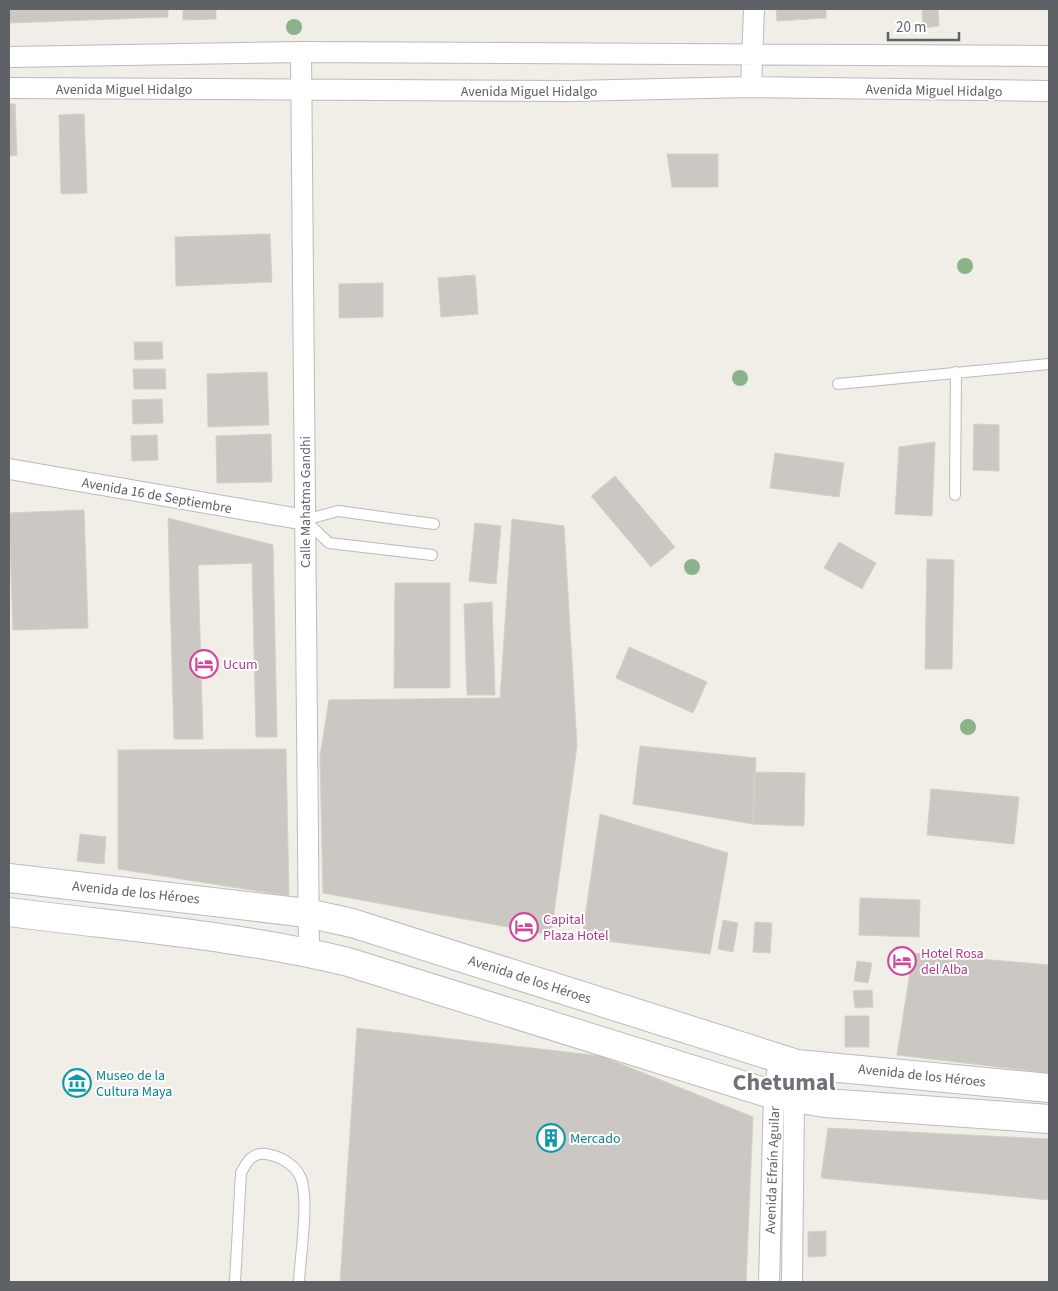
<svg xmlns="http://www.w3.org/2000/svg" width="1058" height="1291" viewBox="0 0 1058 1291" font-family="'Source Sans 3',sans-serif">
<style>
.building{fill:#cbc8c3;stroke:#d4d0c5}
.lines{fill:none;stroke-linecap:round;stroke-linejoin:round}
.lane-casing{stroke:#b8bbbf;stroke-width:12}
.street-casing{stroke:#b8bbbf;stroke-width:22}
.secondary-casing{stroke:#b9bcc1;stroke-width:30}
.lane{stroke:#fff;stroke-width:10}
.street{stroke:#fff;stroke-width:20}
.secondary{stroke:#fff;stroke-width:28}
.tree{fill:#8ab38a}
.labels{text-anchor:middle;stroke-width:4;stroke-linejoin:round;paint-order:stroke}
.street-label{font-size:14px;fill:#5e6166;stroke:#fff}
.hotel-label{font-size:14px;fill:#b23c85;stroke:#fff;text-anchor:start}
.culture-label{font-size:14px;fill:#0d838f;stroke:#fff;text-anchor:start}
.town-label{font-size:24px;font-weight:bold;fill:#6f7378;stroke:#fff}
</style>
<rect width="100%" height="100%" fill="#f0eee6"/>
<!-- building -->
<path class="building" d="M 9,9 L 168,9 L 168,17 L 9,23 Z
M 183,9 L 216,9 L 216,19 L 183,20 Z
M 776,9 L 826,9 L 826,18 L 777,21 Z
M 922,9 L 938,9 L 939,26 L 923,28 Z
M 9,104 L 15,104 L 17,155 L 9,156 Z
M 84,114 L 87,193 L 61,194 L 59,115 Z
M 667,154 L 718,154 L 718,187 L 672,187 Z
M 270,234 L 272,282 L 176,286 L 175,237 Z
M 475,275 L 478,314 L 441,317 L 438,278 Z
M 383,283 L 383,317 L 339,318 L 339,284 Z
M 134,342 L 162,342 L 163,359 L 135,360 Z
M 133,369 L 165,369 L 166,389 L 134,389 Z
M 267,372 L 269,425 L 208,427 L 207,374 Z
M 162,399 L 163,423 L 133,424 L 132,400 Z
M 974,424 L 999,425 L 999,471 L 973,470 Z
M 271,434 L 272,482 L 217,483 L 216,436 Z
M 157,435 L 158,460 L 132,461 L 131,436 Z
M 935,442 L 932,516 L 895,514 L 899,447 Z
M 775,453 L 844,463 L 839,497 L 770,488 Z
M 615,476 L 675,547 L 651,567 L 591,496 Z
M 84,510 L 88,628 L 13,630 L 9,513 Z
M 168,518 L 273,545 L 277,737 L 256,737 L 252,563 L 198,565 L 203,739 L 174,739 Z
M 512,519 L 564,526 L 577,746 L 551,935 L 323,893 L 320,756 L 329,700 L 500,698 Z
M 475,523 L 501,526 L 496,584 L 469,581 Z
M 839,542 L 876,563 L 862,589 L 824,568 Z
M 927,559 L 954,560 L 952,669 L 925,669 Z
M 395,583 L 450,583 L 450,688 L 394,688 Z
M 492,602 L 495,695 L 467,695 L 464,604 Z
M 629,647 L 707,682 L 693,713 L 616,678 Z
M 640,746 L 756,758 L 753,824 L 633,804 Z
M 286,749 L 289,896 L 118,869 L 118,750 Z
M 754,772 L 805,773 L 804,826 L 753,824 Z
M 931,789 L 1019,797 L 1014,844 L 927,835 Z
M 600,814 L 728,853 L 710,954 L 582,938 Z
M 80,834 L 106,837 L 104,864 L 77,861 Z
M 860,898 L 920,900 L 919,937 L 859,935 Z
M 723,920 L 738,923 L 733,952 L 718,949 Z
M 755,922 L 772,923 L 770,953 L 753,952 Z
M 913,953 L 1049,965 L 1049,1073 L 897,1055 Z
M 857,961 L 872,963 L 868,983 L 854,981 Z
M 872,990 L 873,1007 L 855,1008 L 853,991 Z
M 845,1016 L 869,1016 L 869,1047 L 845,1047 Z
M 357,1028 L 601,1056 L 753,1117 L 746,1282 L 340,1282 Z
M 828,1128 L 1049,1139 L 1049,1200 L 821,1178 Z
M 826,1231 L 826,1256 L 808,1257 L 808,1232 Z"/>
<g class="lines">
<defs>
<path id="lane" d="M 838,384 L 1049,364
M 955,495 L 956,372
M 432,555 L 329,543 L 305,520 L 338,511 L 434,524
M 235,1282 L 241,1173 C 246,1163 252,1152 266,1154 C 279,1156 293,1163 300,1176 C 310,1196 300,1258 299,1282"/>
<path id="street" d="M 301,52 L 309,953
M 9,57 L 301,52 L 1049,56
M 751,87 L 754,9
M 9,88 L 571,91 L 751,87 L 1049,91
M 9,469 L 305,520
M 769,1282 L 774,1095 L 779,1059
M 792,1282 L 794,1099 L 797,1064"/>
<path id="secondary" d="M 9,878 L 307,913 L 352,923 L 797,1064 L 1049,1088
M 9,912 C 122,927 238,935 348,962 L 774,1095 L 825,1103 L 1049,1119"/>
</defs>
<!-- lane casing -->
<use href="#lane" class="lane-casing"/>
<!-- street casing -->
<use href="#street" class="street-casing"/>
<!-- secondary casing -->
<use href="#secondary" class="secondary-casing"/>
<!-- lane -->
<use href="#lane" class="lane"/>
<!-- street -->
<use href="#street" class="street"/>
<!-- secondary -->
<use href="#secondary" class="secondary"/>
</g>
<!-- trees -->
<g class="tree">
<circle cx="294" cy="27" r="8"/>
<circle cx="965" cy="266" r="8"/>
<circle cx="740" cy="378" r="8"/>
<circle cx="692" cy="567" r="8"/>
<circle cx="968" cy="727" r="8"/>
</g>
<!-- icons -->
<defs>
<symbol id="hotel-ring" viewBox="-11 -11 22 22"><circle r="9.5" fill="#fff" stroke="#d1479c" stroke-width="1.5"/><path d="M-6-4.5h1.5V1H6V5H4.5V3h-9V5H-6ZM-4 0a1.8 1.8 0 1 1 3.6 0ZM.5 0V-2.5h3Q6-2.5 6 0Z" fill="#d1479c"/></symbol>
<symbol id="museum-ring" viewBox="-11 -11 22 22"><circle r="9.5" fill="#fff" stroke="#0f9aa8" stroke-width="1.5"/><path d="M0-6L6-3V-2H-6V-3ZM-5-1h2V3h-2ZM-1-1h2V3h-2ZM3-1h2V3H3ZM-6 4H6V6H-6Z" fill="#0f9aa8"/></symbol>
<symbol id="building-ring" viewBox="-11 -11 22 22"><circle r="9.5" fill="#fff" stroke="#0f9aa8" stroke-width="1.5"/><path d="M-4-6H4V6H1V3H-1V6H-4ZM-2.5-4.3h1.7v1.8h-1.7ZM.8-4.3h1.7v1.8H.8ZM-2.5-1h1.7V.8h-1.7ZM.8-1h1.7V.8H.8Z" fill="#0f9aa8"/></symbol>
</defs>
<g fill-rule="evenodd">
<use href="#hotel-ring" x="188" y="648" width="32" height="32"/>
<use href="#hotel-ring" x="508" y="911" width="32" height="32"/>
<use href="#hotel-ring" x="886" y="945" width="32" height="32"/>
<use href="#museum-ring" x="61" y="1067" width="32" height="32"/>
<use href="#building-ring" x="535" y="1122" width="32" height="32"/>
</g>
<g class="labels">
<!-- street labels -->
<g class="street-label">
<text x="124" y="94">Avenida Miguel Hidalgo</text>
<text transform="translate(934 90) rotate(1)" y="5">Avenida Miguel Hidalgo</text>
<text x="529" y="96">Avenida Miguel Hidalgo</text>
<text transform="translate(157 495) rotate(10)" y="5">Avenida 16 de Septiembre</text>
<text transform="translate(305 502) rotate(-90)" y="5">Calle Mahatma Gandhi</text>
<text transform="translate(136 892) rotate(6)" y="5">Avenida de los Héroes</text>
<text transform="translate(530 979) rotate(18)" y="5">Avenida de los Héroes</text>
<text transform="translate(922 1075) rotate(6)" y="5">Avenida de los Héroes</text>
<text transform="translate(772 1170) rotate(-88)" y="5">Avenida Efraín Aguilar</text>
</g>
<!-- hotel labels -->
<g class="hotel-label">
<text x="223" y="669">Ucum</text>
<text x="543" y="924">Capital<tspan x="543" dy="16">Plaza Hotel</tspan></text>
<text x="921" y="958">Hotel Rosa<tspan x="921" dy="16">del Alba</tspan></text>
</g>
<!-- culture labels -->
<g class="culture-label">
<text x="96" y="1080">Museo de la<tspan x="96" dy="16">Cultura Maya</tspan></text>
<text x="570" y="1143">Mercado</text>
</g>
<!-- town labels -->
<g class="town-label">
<text x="784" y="1090">Chetumal</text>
</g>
</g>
<!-- border -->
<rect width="1058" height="1291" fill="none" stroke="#5e6166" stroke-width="20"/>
<!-- scale -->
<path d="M888 32v8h71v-8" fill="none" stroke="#5e6166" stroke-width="2.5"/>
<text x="896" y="32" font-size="15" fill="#5e6166" stroke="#ffffff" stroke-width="4" paint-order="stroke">20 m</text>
</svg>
